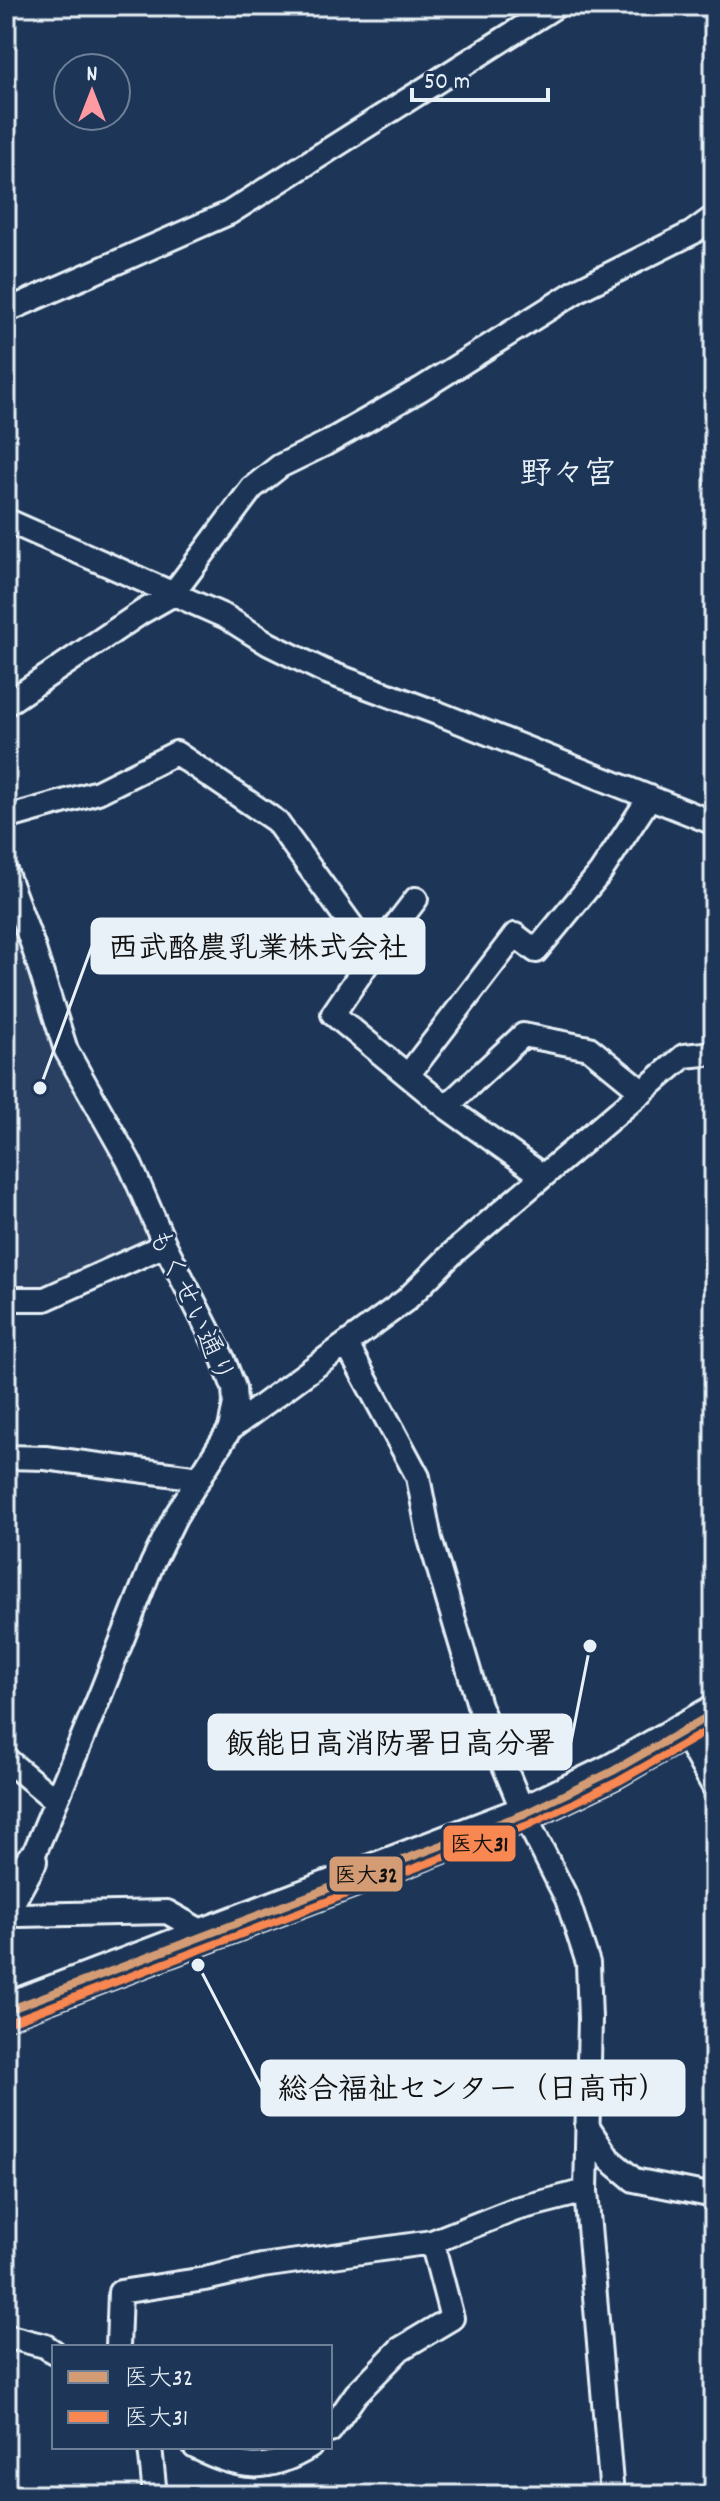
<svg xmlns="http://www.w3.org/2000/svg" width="720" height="2501" viewBox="0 0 720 2501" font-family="Dekko,'Klee One',sans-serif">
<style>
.built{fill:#2a4162}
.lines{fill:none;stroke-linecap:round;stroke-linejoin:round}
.street-casing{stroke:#e8f1f8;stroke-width:28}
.secondary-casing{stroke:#e8f1f8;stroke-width:36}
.primary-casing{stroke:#e8f1f8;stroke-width:40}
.street{stroke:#1d3557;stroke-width:22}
.secondary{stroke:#1d3557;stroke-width:30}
.primary{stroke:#1d3557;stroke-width:34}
.bus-1-casing{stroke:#1d3557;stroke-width:14}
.bus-2-casing{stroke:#1d3557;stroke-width:14}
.bus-1{stroke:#d39c74;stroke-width:8}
.bus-2{stroke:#f88751;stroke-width:8}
.labels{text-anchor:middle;stroke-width:6;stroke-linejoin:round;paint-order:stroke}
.street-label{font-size:28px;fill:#e8f1f8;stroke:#1d3557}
.quarter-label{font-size:32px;font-weight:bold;fill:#e8f1f8;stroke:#1d3557}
.leader{fill:none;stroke:#e8f1f8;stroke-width:3}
.callout-dot{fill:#e8f1f8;stroke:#1d3557;stroke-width:3}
.callout{fill:#e8f1f8;stroke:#e8f1f8;stroke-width:3}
.callout-label{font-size:30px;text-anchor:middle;font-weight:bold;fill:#111}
.line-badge{stroke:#1d3557;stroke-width:3}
.pale-badge-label{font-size:22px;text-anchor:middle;font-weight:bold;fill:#111}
</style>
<rect width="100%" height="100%" fill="#1d3557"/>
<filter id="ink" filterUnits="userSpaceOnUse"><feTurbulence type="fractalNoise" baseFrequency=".0125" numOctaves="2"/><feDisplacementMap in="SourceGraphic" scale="16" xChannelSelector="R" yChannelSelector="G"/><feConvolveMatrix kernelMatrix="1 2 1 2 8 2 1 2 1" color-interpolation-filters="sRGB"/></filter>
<g filter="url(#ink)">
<!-- built -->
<path class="built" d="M 6,898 L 61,1062 L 116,1158 L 157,1246 L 65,1285 L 6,1295 Z"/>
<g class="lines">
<defs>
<path id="street" d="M 6,311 L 229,213 L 556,6
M 6,520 L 226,617 L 269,644 L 324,671 L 440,714 L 714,823
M 6,704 L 142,612 L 172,595 L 252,488 L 280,466 L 325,444 L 421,389 L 580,289 L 692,233 L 714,217
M 6,818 L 98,792 L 176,753 L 276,821 L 373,955
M 6,873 L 32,943 L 66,1050 L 129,1162 L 165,1245 L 223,1359 L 234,1388 L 235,1403 L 230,1429 L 175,1517 L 152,1564 L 99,1698 L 31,1861
M 416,899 L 373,955 L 333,1014 L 446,1107 L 543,1176
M 408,1075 L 515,935 L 536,951 L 600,873 L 650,797
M 446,1107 L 523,1035 L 589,1048 L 643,1092
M 6,1299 L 45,1299 L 165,1245
M 347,1345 L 418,1477 L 430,1539 L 479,1705 L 524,1814 L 567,1899 L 588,1963 L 590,2019 L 586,2191 L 612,2495
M 230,1429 L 406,1300 L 455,1251 L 684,1056 L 714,1053
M 6,1457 L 45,1458 L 200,1478
M 683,1732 L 714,1787
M 6,1759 L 56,1801
M 6,1910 L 20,1915 L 167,1912 L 208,1935
M 587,2126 L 609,2159 L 634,2180 L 714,2196
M 6,2336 L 45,2346 L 54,2352
M 118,2347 L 120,2292 L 205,2279 L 262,2266 L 432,2242
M 330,2431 L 356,2394 L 400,2349 L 452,2318 L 432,2242 L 516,2209 L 586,2191
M 150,2447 L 155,2495
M 195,2447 C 239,2469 267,2474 310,2447"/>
<path id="secondary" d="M 6,1907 L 31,1861"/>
<path id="primary" d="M 6,2011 L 524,1814 L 613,1771 L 714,1713"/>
</defs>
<!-- street casing -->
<use href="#street" class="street-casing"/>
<!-- secondary casing -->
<use href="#secondary" class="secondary-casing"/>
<!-- primary casing -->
<use href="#primary" class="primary-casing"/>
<!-- street -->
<use href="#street" class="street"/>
<!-- secondary -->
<use href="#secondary" class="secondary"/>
<!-- primary -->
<use href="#primary" class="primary"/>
<defs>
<path id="bus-1" d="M 6,2011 L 524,1814 L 613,1771 L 714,1713"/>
<path id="bus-2" d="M 10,2022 L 528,1825 L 619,1781 L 714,1727"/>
</defs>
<!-- bus-1 casing -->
<use href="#bus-1" class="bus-1-casing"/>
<!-- bus-2 casing -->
<use href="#bus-2" class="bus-2-casing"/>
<!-- bus-1 -->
<use href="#bus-1" class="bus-1"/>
<!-- bus-2 -->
<use href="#bus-2" class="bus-2"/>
</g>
</g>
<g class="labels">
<!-- street labels -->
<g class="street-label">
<text transform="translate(193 1305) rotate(65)" y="10">もくせい通り</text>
</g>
<!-- quarter labels -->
<g class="quarter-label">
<text x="568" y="483">野々宮</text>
</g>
</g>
<!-- callouts -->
<path class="leader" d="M40 1088L92 946M590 1646L571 1742M198 1965L262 2088"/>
<g class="callout-dot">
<circle cx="40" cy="1088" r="8"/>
<circle cx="590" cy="1646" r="8"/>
<circle cx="198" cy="1965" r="8"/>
</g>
<g class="callout">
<rect x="92" y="919" width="332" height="54" rx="8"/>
<rect x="209" y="1715" width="362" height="54" rx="8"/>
<rect x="262" y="2061" width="422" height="54" rx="8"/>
</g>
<g class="callout-label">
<text x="258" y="957">西武酪農乳業株式会社</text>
<text x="390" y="1753">飯能日高消防署日高分署</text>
<text x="473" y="2098">総合福祉センター（日高市）</text>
</g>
<g class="line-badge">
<rect x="442" y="1824" width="75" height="39" rx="8" fill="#f88751"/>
<rect x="328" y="1855" width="76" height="38" rx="8" fill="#d39c74"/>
</g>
<g class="pale-badge-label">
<text x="479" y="1851">医大31</text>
<text x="366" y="1882">医大32</text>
</g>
<!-- margin -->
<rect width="720" height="2501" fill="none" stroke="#1d3557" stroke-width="32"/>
<rect x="16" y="16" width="688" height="2469" fill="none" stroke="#e8f1f8" stroke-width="3" filter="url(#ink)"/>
<!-- legend -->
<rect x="52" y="2345" width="280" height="104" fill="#1d3557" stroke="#6e8097" stroke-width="2"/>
<rect x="68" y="2371" width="40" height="12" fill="#d39c74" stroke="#6e8097" stroke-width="2"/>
<text x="124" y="2385" font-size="24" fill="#e8f1f8">医大32</text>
<rect x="68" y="2411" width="40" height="12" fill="#f88751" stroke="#6e8097" stroke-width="2"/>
<text x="124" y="2425" font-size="24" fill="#e8f1f8">医大31</text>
<!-- north arrow -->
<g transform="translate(92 92)"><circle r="38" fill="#1d3557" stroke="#6e8097" stroke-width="2"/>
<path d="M0-6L14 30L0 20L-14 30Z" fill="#ff9aa2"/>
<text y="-12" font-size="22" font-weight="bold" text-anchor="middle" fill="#e8f1f8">N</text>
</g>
<!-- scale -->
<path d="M412 88v12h136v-12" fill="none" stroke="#e8f1f8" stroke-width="4"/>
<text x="424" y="88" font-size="24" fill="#e8f1f8" stroke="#1d3557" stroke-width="6" paint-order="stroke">50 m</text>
</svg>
